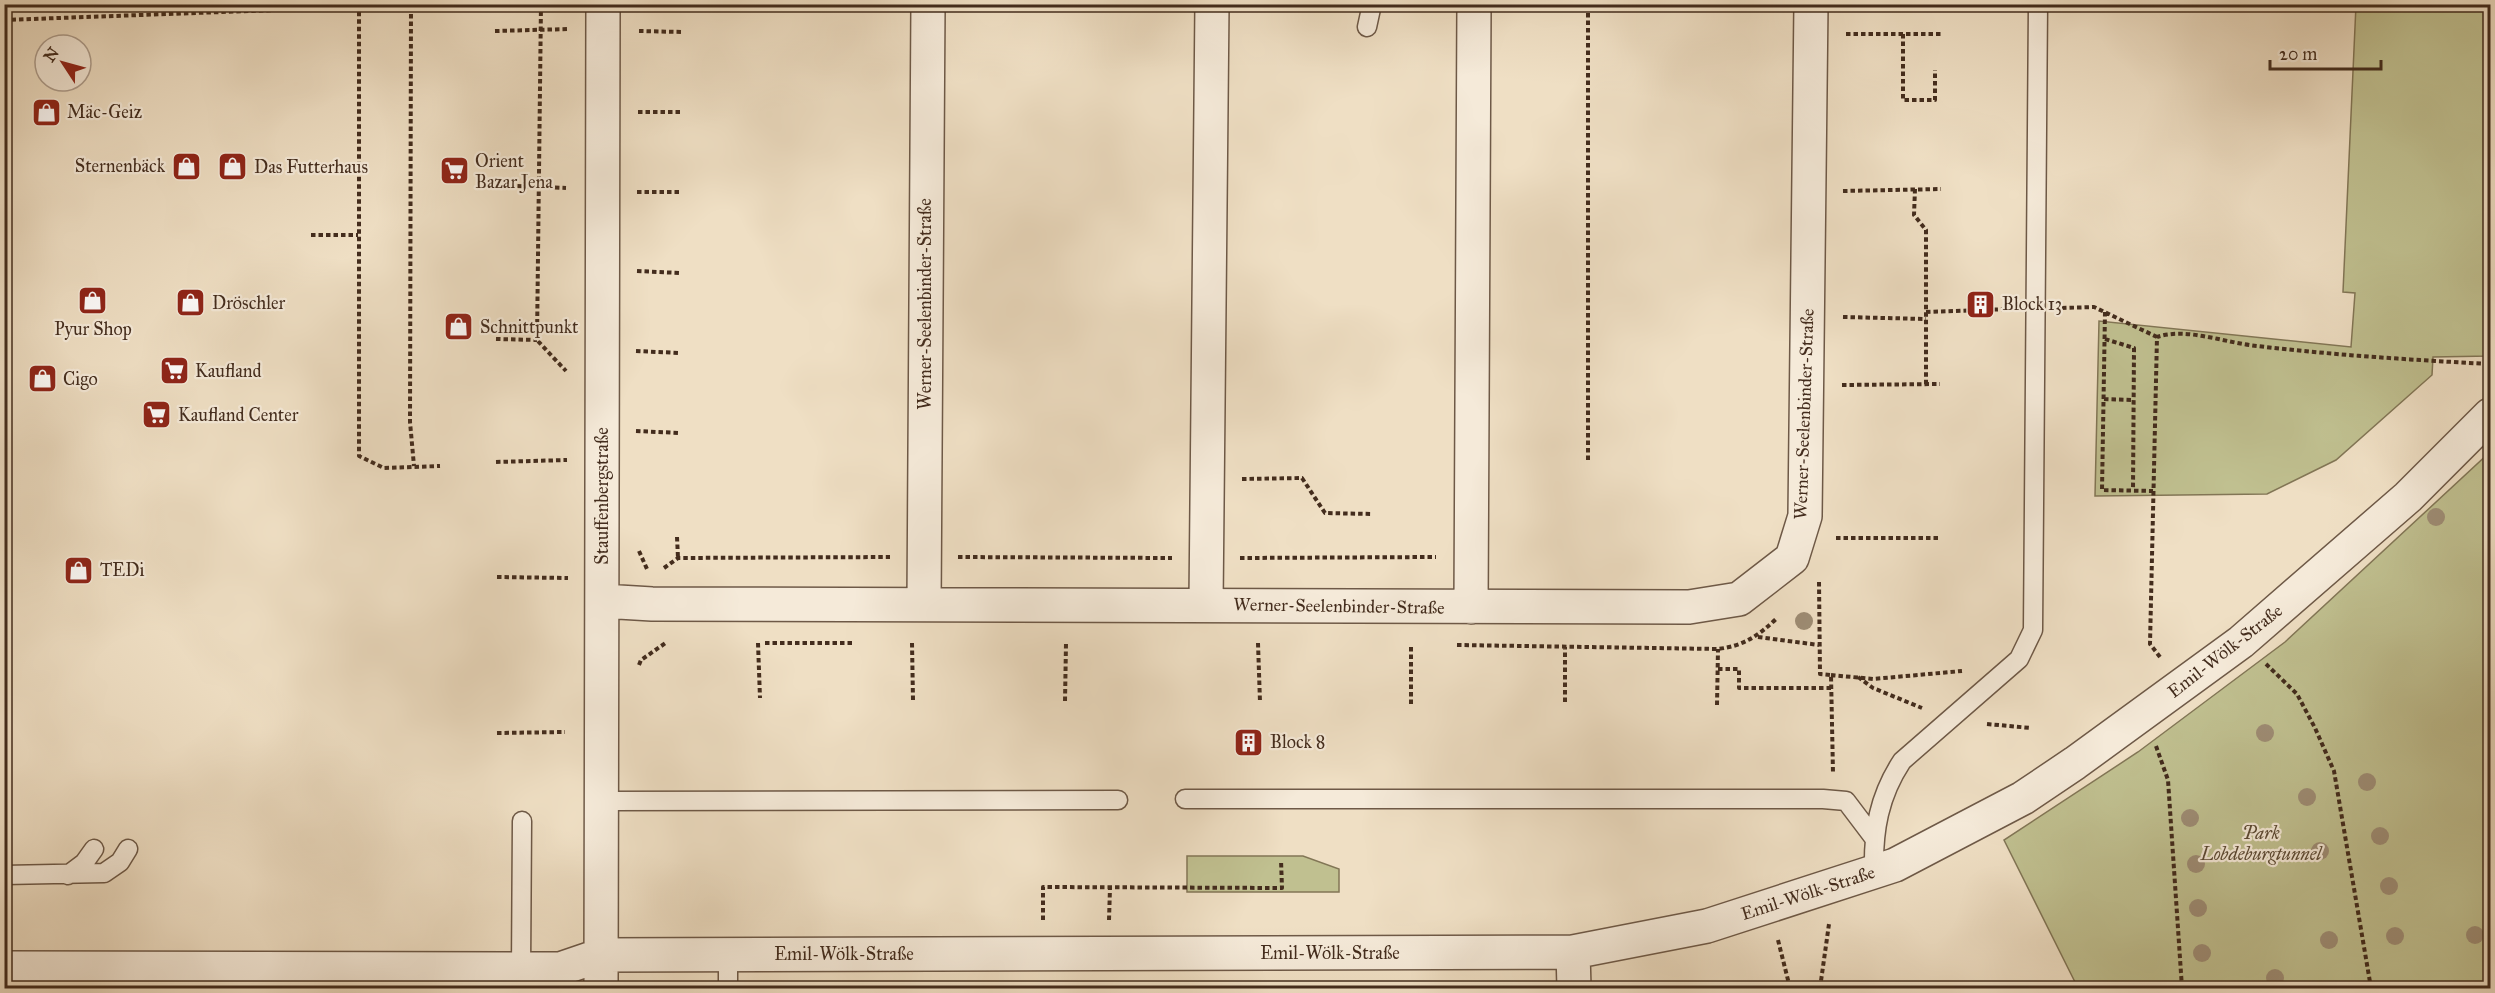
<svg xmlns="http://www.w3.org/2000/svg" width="2495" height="993" viewBox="0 0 2495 993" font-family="'IM FELL Great Primer',serif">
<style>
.green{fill:#c0c090;stroke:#827656;stroke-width:1.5}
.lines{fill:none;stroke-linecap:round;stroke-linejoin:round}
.service-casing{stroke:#6e5947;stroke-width:21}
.minor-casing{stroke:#6e5947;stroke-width:36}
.path{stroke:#432c1d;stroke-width:4;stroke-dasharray:4.5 3;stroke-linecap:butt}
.service{stroke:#f5ead9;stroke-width:18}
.minor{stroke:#f5ead9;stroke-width:33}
.tree{fill:#9e8d75}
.labels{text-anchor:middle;stroke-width:4.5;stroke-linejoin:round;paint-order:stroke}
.poi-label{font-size:18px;fill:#432c1d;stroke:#f5ead9;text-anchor:start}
.street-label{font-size:18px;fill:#432c1d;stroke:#f5ead9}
.park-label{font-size:18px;font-style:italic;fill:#5c4a34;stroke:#f5ead9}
</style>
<rect width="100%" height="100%" fill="#efdfc4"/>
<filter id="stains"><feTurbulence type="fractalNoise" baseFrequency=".00333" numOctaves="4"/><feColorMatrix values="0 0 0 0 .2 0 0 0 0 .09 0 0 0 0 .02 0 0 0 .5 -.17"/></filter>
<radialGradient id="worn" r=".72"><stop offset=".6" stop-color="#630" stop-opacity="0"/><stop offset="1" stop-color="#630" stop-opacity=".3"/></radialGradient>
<!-- green -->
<path class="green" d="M 2356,5 L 2490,5 L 2490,356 L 2433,357 L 2432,375 L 2336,460 L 2267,494 L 2095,496 L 2099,321 L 2351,347 L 2355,293 L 2343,292 Z
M 2490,452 L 2490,988 L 2078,988 L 2004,840 L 2138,752 L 2285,642 Z
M 1187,856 L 1303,856 L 1339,869 L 1339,892 L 1187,892 Z"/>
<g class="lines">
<defs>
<path id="service" d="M 1367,27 L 1372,4
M 1185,799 L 1823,799 L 1846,801 L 1874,838
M 602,801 L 1118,800
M 1874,872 C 1873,830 1879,796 1902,761 L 2019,659 L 2033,630 L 2038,4
M 4,875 L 104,873 L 120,862 L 128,849
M 68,875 L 84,863 L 94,849
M 521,969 L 522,821
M 728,988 L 728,955"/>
<path id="minor" d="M 602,601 L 652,604 L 1689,607 L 1739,599 L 1792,558 L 1805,516 L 1811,4
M 924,604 L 928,4
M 1206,604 L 1212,4
M 1471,607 L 1474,4
M 1573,952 L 1574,988
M 4,968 L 560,969 L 601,955 L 1573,952 L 1707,926 L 1895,865 L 2023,798 L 2075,763 L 2241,642 L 2408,497 L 2490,415
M 601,988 L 603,4"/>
</defs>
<!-- service casing -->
<use href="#service" class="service-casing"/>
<!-- minor casing -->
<use href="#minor" class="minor-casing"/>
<!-- path -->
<path class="path" d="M 541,4 L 537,340 L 566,371
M 359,7 L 411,6 L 410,422 L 414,466
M 4,20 L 359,7 L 359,456 L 384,468 L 440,466
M 495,31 L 569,29
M 639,31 L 682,32
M 1846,34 L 1941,34
M 1903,34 L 1903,100 L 1935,100 L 1935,70
M 638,112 L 681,112
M 495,185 L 566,188
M 1915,189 L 1914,215 L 1926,230 L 1926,385
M 1843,191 L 1941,189
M 637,192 L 681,192
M 311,235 L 358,235
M 637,271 L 680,273
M 2062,308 L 2094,307 L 2157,337
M 1926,312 L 2009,309
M 2105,312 L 2102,490 L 2153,491
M 1843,317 L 1926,319
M 496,339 L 537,340
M 2105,339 L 2134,348 L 2133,490
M 636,351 L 680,353
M 1842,385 L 1940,384
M 2104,399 L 2134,400
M 636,431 L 680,433
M 1588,460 L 1588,4
M 496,462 L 567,460
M 1242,479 L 1302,478 L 1325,513 L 1373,514
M 677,537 L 678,558
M 1836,538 L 1940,538
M 639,551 L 647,569
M 958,557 L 1172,558
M 1240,558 L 1436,557
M 664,568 L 678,558 L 890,557
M 497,577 L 568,578
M 1819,582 L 1820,674 L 1831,675 L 1833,773
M 1758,637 L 1819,645
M 758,643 L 760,698
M 765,643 L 853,643
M 912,643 L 913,700
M 1258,643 L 1260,702
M 1457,645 L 1718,649 C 1743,646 1758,636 1776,619
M 2160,657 L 2150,644 L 2157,337 C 2187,327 2225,343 2257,346 C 2334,355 2412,360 2490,364
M 2266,664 L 2297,694 L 2315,728 L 2334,771 L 2371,988
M 639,665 L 641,660 L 667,642
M 1718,669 L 1739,669 L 1739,688 L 1831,688
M 1831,675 L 1873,679 L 1962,671
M 1858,677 L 1873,688 L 1922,708
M 1065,701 L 1066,643
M 1565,702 L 1565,647
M 1411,704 L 1411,644
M 1717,705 L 1718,649
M 1987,724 L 2031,728
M 497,733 L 565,732
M 2156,746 L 2168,780 L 2182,988
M 1043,920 L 1043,887 L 1282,888 L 1281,860
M 1109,920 L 1110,888
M 1778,940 L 1790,988
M 1820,988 L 1829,924"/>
<!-- service -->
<use href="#service" class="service"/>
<!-- minor -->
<use href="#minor" class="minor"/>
</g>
<!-- trees -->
<g class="tree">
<circle cx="2436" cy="517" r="9"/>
<circle cx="1804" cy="621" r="9"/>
<circle cx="2265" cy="733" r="9"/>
<circle cx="2367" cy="782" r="9"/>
<circle cx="2307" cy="797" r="9"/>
<circle cx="2190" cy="818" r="9"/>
<circle cx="2380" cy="836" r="9"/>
<circle cx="2320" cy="851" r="9"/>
<circle cx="2196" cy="864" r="9"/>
<circle cx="2389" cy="886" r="9"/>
<circle cx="2198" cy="908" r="9"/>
<circle cx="2475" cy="935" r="9"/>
<circle cx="2395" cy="936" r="9"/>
<circle cx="2329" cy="940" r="9"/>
<circle cx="2202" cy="953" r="9"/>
<circle cx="2275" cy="978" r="9"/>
</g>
<!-- icons -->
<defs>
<symbol id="shop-square" viewBox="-11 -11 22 22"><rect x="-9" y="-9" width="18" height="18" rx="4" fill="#8f2418" stroke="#f5ead9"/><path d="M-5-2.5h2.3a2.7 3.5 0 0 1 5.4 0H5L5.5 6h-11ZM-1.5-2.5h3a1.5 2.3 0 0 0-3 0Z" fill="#fff"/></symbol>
<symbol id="supermarket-square" viewBox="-11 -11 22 22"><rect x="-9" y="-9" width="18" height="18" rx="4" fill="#8f2418" stroke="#f5ead9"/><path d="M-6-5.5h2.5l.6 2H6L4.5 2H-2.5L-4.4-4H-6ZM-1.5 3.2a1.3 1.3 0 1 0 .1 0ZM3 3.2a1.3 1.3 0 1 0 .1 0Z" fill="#fff"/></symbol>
<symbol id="building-square" viewBox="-11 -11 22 22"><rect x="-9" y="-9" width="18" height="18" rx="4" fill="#8f2418" stroke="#f5ead9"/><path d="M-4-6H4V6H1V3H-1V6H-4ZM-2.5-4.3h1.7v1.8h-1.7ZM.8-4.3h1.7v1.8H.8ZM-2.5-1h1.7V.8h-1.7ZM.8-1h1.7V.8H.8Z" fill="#fff"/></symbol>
</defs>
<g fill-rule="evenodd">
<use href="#shop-square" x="30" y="96" width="33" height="33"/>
<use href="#shop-square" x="170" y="150" width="33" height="33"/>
<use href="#shop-square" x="216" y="150" width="33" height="33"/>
<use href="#supermarket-square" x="438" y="154" width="33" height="33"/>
<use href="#shop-square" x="76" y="284" width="33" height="33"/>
<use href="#shop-square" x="174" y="286" width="33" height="33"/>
<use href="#building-square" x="1964" y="288" width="33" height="33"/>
<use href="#shop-square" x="442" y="310" width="33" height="33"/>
<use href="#supermarket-square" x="158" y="354" width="33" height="33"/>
<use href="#shop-square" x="26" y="362" width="33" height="33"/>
<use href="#supermarket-square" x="140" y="398" width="33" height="33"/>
<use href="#shop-square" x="62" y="554" width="33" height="33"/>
<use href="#building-square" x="1232" y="726" width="33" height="33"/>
</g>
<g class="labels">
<!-- poi labels -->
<g class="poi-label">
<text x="67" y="118">Mäc-Geiz</text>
<text x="475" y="167">Orient<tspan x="475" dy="21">Bazar Jena</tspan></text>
<text x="165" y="172" text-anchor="end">Sternenbäck</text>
<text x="254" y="173">Das Futterhaus</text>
<text x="212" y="309">Dröschler</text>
<text x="2002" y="310">Block 13</text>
<text x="480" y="333">Schnittpunkt</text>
<text x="93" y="335" text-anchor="middle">Pyur Shop</text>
<text x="195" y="377">Kaufland</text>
<text x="63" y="385">Cigo</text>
<text x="178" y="421">Kaufland Center</text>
<text x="100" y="576">TEDi</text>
<text x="1270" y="748">Block 8</text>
</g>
<!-- street labels -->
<g class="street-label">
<text transform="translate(925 304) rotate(-90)" y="6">Werner-Seelenbinder-Straße</text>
<text transform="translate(1804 414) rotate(-88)" y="6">Werner-Seelenbinder-Straße</text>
<text transform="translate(602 496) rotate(-90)" y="6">Stauffenbergstraße</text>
<text transform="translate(1339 606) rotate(1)" y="6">Werner-Seelenbinder-Straße</text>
<text transform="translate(2225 651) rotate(-38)" y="6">Emil-Wölk-Straße</text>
<text transform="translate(1808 893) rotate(-18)" y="6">Emil-Wölk-Straße</text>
<text x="1330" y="959">Emil-Wölk-Straße</text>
<text x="844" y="960">Emil-Wölk-Straße</text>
</g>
<!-- park labels -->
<g class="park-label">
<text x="2261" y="839">Park<tspan x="2261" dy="21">Lobdeburgtunnel</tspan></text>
</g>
</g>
<!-- margin -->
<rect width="2495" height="993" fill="none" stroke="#efdfc4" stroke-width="24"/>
<rect x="6" y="6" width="2483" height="981" fill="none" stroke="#432c1d" stroke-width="3"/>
<rect x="12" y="12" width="2471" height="969" fill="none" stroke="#432c1d" stroke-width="1.5"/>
<!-- north arrow -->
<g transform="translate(63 63) rotate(306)"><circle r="28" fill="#f5ead9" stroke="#ae9e8e" stroke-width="1.5"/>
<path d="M0-4.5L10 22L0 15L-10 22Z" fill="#8f2418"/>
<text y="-9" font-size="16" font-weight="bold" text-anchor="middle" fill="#432c1d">N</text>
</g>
<!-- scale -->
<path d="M2270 60v9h111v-9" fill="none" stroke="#432c1d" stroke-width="3"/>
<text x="2279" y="60" font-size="18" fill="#432c1d" stroke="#f5ead9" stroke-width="4.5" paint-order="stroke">20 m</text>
<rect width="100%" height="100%" filter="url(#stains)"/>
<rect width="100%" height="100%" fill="url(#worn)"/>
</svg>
